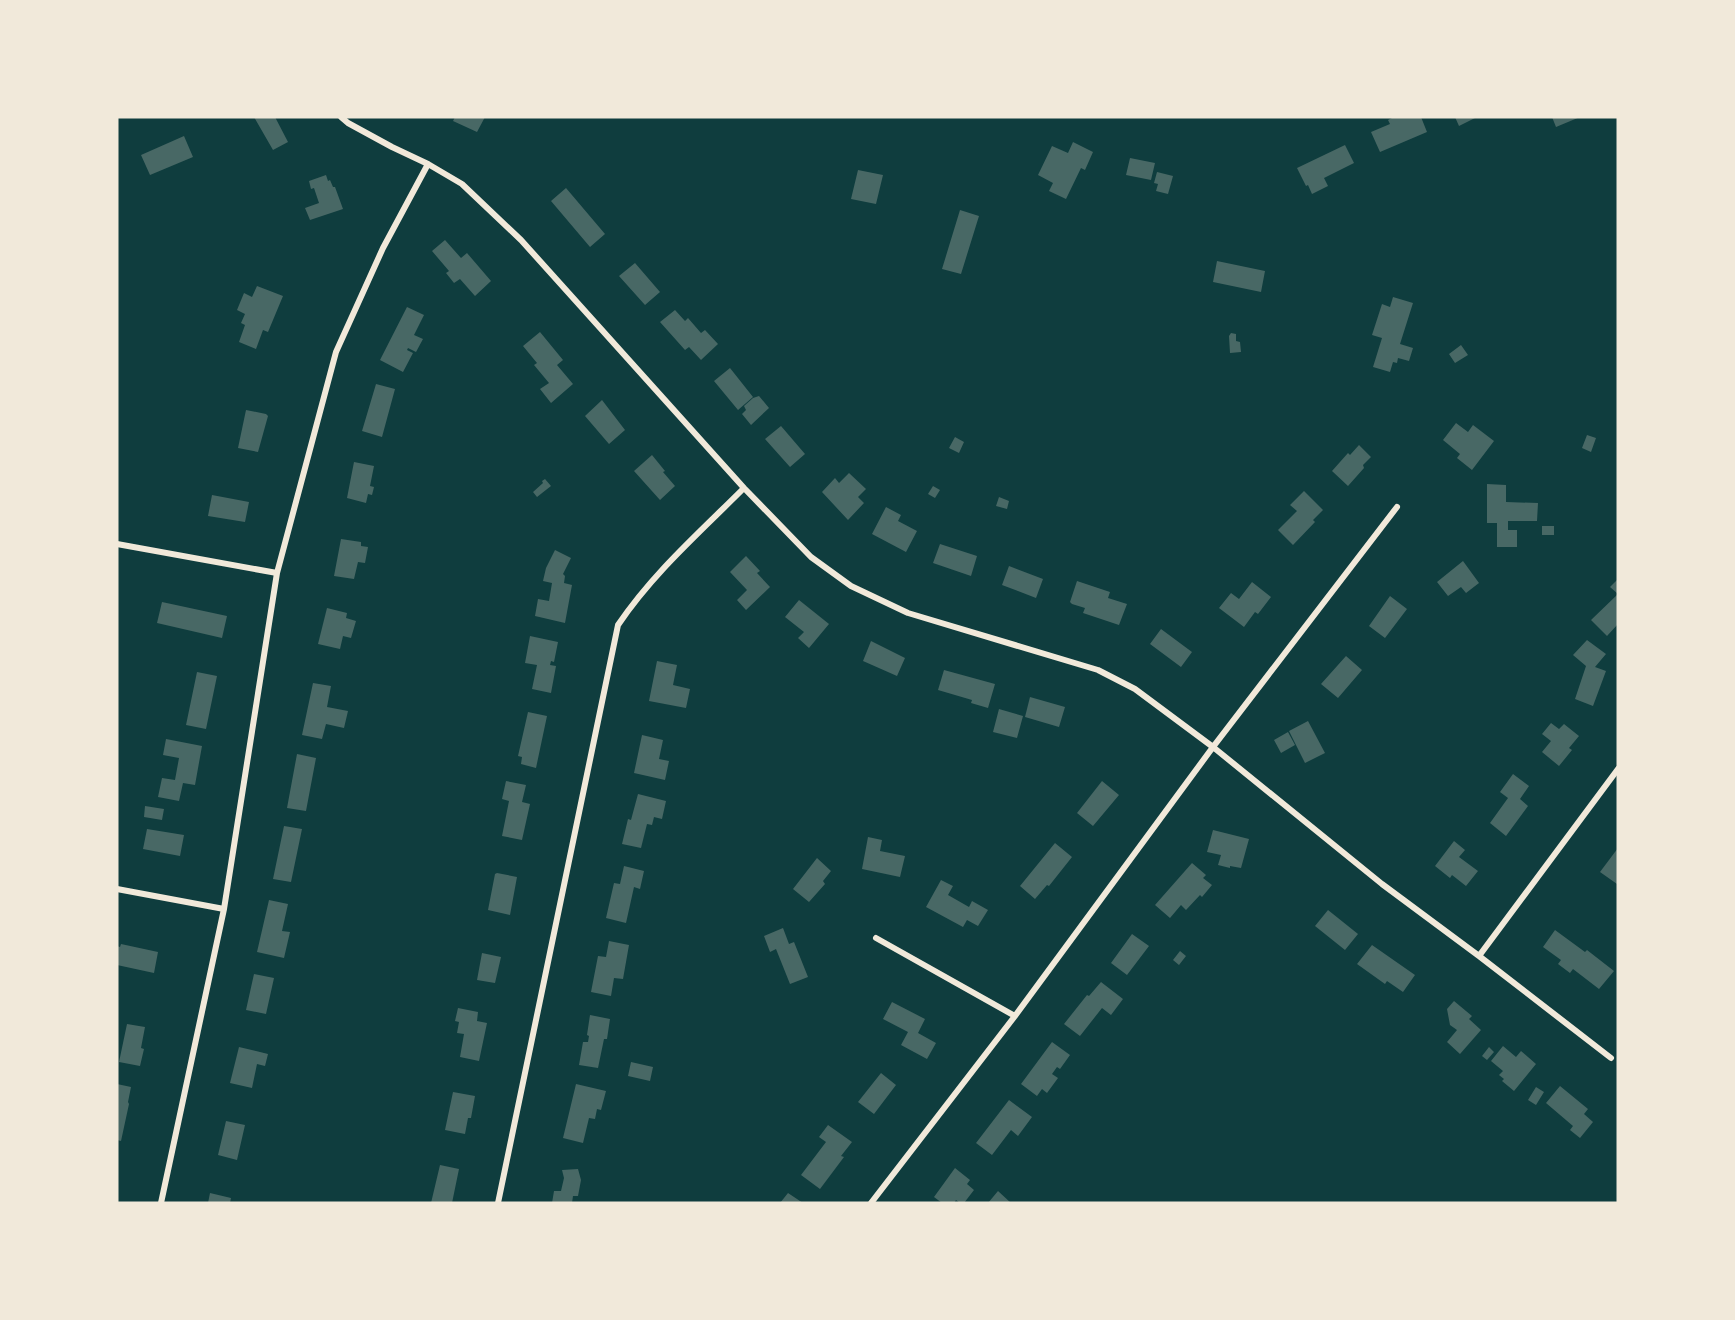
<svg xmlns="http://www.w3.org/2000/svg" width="1735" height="1320" viewBox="0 0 1735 1320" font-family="Manrope,sans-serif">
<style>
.building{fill:#486865}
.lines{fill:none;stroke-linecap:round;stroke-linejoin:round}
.minor{stroke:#f1e9da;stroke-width:6}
</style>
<rect width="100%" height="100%" fill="#0f3d3e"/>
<!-- building -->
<path class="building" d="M 254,117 L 275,117 L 288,142 L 273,150 Z
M 455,117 L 485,117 L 477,132 L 453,121 Z
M 1394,117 L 1421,117 L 1427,132 L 1380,152 L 1371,132 L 1390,124 L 1388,120 Z
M 1455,117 L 1477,117 L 1459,126 Z
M 1552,117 L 1580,117 L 1556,127 Z
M 184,136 L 193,157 L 150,175 L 141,155 Z
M 1073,142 L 1093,152 L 1085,170 L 1081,168 L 1066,199 L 1049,191 L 1053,183 L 1038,175 L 1052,146 L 1068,153 Z
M 1345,145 L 1354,163 L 1324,178 L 1328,186 L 1312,194 L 1308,185 L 1306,186 L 1297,168 Z
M 1130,158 L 1155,163 L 1151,180 L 1126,175 Z
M 858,170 L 883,175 L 876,204 L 851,199 Z
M 1157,172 L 1173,176 L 1168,194 L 1156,191 L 1158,184 L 1154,183 Z
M 326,175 L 328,181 L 330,180 L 333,187 L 335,187 L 343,209 L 310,220 L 305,208 L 319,203 L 314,188 L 311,189 L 309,181 Z
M 566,188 L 605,234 L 590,247 L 551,201 Z
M 960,210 L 979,216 L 961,274 L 942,269 Z
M 445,240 L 461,258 L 467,253 L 491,281 L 475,296 L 460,279 L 454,283 L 446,273 L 449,271 L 432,251 Z
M 1217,261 L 1265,271 L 1261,292 L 1213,282 Z
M 635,263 L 660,292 L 645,305 L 619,276 Z
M 257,286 L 283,296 L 268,332 L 263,330 L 256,349 L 239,342 L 245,325 L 241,323 L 245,314 L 237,310 L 244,293 L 252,297 Z
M 1393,297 L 1413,303 L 1400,344 L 1413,348 L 1409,361 L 1398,358 L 1397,363 L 1393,362 L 1390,372 L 1373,367 L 1382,338 L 1372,335 L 1382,304 L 1390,307 Z
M 407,307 L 424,315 L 414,335 L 423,339 L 416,352 L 408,348 L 407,350 L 413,353 L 403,372 L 380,360 Z
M 675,310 L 685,321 L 688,318 L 701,333 L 705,330 L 718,344 L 701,360 L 689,347 L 685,350 L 660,322 Z
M 540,332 L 563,360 L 557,365 L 573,384 L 551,403 L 540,389 L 549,383 L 534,365 L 537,363 L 523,346 Z
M 1231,333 L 1236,334 L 1236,341 L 1240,342 L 1241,352 L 1230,353 L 1229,336 Z
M 1461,345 L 1468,355 L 1455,363 L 1449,354 Z
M 730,368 L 753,397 L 738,410 L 714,381 Z
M 376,384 L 395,389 L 382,437 L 362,431 Z
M 759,396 L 769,408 L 751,425 L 742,414 L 746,410 L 744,406 L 753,398 Z
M 602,400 L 625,430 L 609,444 L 585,416 Z
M 246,410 L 266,414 L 268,416 L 258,452 L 238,448 Z
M 1456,423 L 1468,432 L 1473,425 L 1494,441 L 1472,470 L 1457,458 L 1460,454 L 1443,440 Z
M 781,426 L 805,454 L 790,467 L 765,439 Z
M 1587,435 L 1596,438 L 1591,452 L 1582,448 Z
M 955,437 L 964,442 L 959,453 L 949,448 Z
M 1359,445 L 1371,457 L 1363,465 L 1364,468 L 1348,486 L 1332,471 L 1348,453 L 1350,455 Z
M 652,455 L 665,471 L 663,472 L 675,486 L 660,500 L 634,471 Z
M 354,462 L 374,466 L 370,486 L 374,487 L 372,495 L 368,494 L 366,503 L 347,498 Z
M 849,473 L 866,489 L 858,497 L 864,503 L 848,520 L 822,492 L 835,478 L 839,483 Z
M 545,479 L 551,486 L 537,497 L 533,492 L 543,483 L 542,481 Z
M 1487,484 L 1506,485 L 1506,502 L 1538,503 L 1537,521 L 1508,521 L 1508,530 L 1517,530 L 1517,547 L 1497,547 L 1497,523 L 1487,523 Z
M 933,486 L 940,490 L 935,498 L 928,494 Z
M 1304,491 L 1323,510 L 1313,520 L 1315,522 L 1293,545 L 1278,530 L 1297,511 L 1290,505 Z
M 212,495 L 249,502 L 245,522 L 208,516 Z
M 999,497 L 1009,501 L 1007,509 L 996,506 Z
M 886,507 L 901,515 L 898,521 L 917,531 L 906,552 L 872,534 Z
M 1542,526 L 1554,526 L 1554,535 L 1542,535 Z
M 341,539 L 361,542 L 361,546 L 368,547 L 365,563 L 358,562 L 354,579 L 334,576 Z
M 940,544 L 977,556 L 971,576 L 933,563 Z
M 555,550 L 571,558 L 563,574 L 565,576 L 564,583 L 572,585 L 565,623 L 535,616 L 538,599 L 549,601 L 552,583 L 543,581 L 546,568 Z
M 746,556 L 760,571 L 757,573 L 770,587 L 746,610 L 737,600 L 747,590 L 730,572 Z
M 1463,561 L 1479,583 L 1466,593 L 1461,587 L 1448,596 L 1437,582 Z
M 1009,566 L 1043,579 L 1036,598 L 1002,585 Z
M 1618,579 L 1618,624 L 1607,636 L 1591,620 L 1618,594 L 1610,587 Z
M 1077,581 L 1110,592 L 1108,598 L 1127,604 L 1119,625 L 1083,613 L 1085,608 L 1072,604 L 1070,602 Z
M 1252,582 L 1271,597 L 1258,614 L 1255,612 L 1244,627 L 1219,608 L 1231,593 L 1239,599 Z
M 1390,596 L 1407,609 L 1385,638 L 1369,626 Z
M 799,600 L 829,624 L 809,648 L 798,638 L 804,632 L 785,617 Z
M 162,602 L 227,616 L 222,638 L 157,623 Z
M 327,608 L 347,613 L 346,618 L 356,621 L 351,638 L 343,636 L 340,649 L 318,644 Z
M 1161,629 L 1192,652 L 1181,667 L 1150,644 Z
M 530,636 L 558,642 L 554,662 L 551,661 L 550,665 L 556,666 L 551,693 L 532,689 L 537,665 L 525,663 Z
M 1587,640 L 1606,654 L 1595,667 L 1606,671 L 1593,706 L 1575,699 L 1586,666 L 1573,655 Z
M 871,641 L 905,658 L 897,676 L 863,661 Z
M 1346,656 L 1362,670 L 1338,698 L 1321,684 Z
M 657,661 L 677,665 L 673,685 L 690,689 L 686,708 L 649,701 Z
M 944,670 L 995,684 L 988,708 L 971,703 L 972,700 L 938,690 Z
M 197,672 L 217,676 L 206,729 L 186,725 Z
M 313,683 L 331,686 L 327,707 L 348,711 L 344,728 L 326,724 L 322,739 L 302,735 Z
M 1030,697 L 1065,707 L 1059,727 L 1025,717 Z
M 999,709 L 1023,716 L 1017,738 L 993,732 Z
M 528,712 L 547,716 L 536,768 L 521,764 L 522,757 L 518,756 Z
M 1308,721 L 1325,753 L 1305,763 L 1289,731 Z
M 1551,723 L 1559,729 L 1564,724 L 1579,736 L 1569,748 L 1572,750 L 1559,766 L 1542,752 L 1551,741 L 1542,734 Z
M 1288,732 L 1295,745 L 1281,753 L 1274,740 Z
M 642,735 L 663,740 L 659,759 L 669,761 L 665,780 L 634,773 Z
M 166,739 L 202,746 L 195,785 L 183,783 L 179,801 L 158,797 L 162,778 L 175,780 L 179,758 L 163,755 Z
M 297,754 L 316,758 L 306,811 L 287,808 Z
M 1513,774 L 1529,786 L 1520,799 L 1528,806 L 1506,836 L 1490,823 L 1508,798 L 1500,792 Z
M 506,781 L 526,785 L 522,802 L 530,804 L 522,840 L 502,836 L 509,801 L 502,799 Z
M 1102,781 L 1119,795 L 1093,826 L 1077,813 Z
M 638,794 L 666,801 L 662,819 L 654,817 L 652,825 L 647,824 L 641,848 L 622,844 L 628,819 L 631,820 Z
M 145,806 L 164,809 L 162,820 L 144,817 Z
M 284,826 L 302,829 L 291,882 L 273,879 Z
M 147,829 L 184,835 L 180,856 L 143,849 Z
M 1213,830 L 1249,839 L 1241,868 L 1230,866 L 1230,868 L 1218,865 L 1221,855 L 1207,852 Z
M 868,837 L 882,840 L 880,851 L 905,856 L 900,877 L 862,869 Z
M 1454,841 L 1465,850 L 1459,857 L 1478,871 L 1466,886 L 1452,875 L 1450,878 L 1435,866 Z
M 1055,843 L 1072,857 L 1049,886 L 1047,885 L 1035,899 L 1020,886 Z
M 1618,848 L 1618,882 L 1617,884 L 1600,872 Z
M 817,858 L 831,871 L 823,881 L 825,884 L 809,902 L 793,889 Z
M 1192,863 L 1206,875 L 1203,878 L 1212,885 L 1202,897 L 1200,895 L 1186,910 L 1181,905 L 1170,918 L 1155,905 Z
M 624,866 L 644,871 L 640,889 L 634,887 L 626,923 L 606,918 L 614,883 L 620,884 Z
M 497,873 L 517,877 L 510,915 L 488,910 L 495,874 Z
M 941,880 L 953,886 L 948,895 L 969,907 L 972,901 L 988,910 L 978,926 L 967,920 L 963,927 L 926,907 Z
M 269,900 L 288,904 L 282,931 L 290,932 L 284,958 L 257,952 Z
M 1328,910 L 1358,934 L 1345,950 L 1315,926 Z
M 783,928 L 789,944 L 794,942 L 808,977 L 790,984 L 776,949 L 770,952 L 764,936 Z
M 1555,930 L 1585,952 L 1587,950 L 1614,971 L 1599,989 L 1573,969 L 1570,973 L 1558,964 L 1561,960 L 1543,947 Z
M 1132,934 L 1149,946 L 1127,975 L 1111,963 Z
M 609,941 L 629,945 L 623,979 L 614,978 L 611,996 L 591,992 L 598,956 L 606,957 Z
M 121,944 L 158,952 L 154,973 L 117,965 L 117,946 L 120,947 Z
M 1372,945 L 1415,975 L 1403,992 L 1387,981 L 1385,984 L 1357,964 Z
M 1180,951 L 1186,956 L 1179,965 L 1173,960 Z
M 482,953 L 501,957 L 495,983 L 477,980 Z
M 254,974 L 274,978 L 266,1014 L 246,1010 Z
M 1101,982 L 1123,999 L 1111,1015 L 1102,1008 L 1080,1036 L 1064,1024 L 1087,995 L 1089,996 Z
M 1454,1001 L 1472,1016 L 1469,1019 L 1481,1030 L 1460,1054 L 1447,1042 L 1457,1030 L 1450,1025 L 1447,1009 Z
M 892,1002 L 925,1019 L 918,1033 L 936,1043 L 927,1059 L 901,1045 L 908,1032 L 883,1019 Z
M 458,1008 L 478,1012 L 477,1021 L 487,1023 L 479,1061 L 460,1057 L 464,1034 L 457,1033 L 459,1022 L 455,1021 Z
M 590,1015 L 610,1019 L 607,1039 L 604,1039 L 598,1068 L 579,1065 L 583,1042 L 588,1042 L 589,1036 L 587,1035 Z
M 127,1024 L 145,1027 L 141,1048 L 144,1049 L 140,1066 L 119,1062 Z
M 1052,1042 L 1070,1055 L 1060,1069 L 1057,1067 L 1052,1074 L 1058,1078 L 1047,1093 L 1042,1089 L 1037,1096 L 1021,1084 Z
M 1503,1046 L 1516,1057 L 1521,1051 L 1536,1064 L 1514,1091 L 1502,1081 L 1504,1079 L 1499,1075 L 1503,1071 L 1491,1061 Z
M 239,1047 L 268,1054 L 265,1066 L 257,1064 L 252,1088 L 230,1083 Z
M 1489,1047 L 1494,1052 L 1487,1060 L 1482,1056 Z
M 631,1062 L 653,1067 L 650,1081 L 628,1076 Z
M 881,1073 L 896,1085 L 874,1114 L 858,1102 Z
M 117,1084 L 131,1087 L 128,1102 L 129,1104 L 121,1141 L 117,1140 Z
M 576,1084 L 606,1091 L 601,1110 L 597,1109 L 595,1119 L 589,1118 L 583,1143 L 563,1138 Z
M 1560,1086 L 1588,1109 L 1584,1114 L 1593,1122 L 1580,1138 L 1570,1130 L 1573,1126 L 1546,1103 Z
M 1536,1087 L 1544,1092 L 1536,1105 L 1528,1100 Z
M 453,1092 L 475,1096 L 471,1118 L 468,1118 L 465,1134 L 445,1130 Z
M 1009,1100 L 1032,1117 L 1018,1136 L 1011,1130 L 992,1155 L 976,1143 Z
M 226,1121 L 245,1125 L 237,1160 L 218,1155 Z
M 828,1125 L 852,1142 L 841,1156 L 844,1157 L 820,1189 L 801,1175 L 826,1142 L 819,1137 Z
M 440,1165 L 459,1169 L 452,1203 L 431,1203 Z
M 955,1168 L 970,1180 L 967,1184 L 974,1190 L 964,1203 L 960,1203 L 956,1200 L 954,1203 L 942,1203 L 934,1197 Z
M 578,1169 L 581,1180 L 578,1196 L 573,1196 L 572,1203 L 552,1203 L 554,1191 L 561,1191 L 564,1178 L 562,1170 Z
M 998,1191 L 1011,1203 L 988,1203 Z
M 210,1193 L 231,1198 L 230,1203 L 208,1203 Z
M 788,1193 L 803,1203 L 780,1203 Z"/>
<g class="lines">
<!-- minor -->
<path class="minor" d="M 341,117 L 348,123 L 392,147 L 428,164 L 462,184 L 521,240 L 744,488 L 811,557 L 851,586 L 908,613 L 1098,670 L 1135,689 L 1213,747 L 1382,884 L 1479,956 L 1611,1058
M 117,544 L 277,573
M 117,889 L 224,909
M 876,938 L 1015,1016
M 1479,956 L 1618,769
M 161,1203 L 224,909 L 277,573 L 336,352 L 383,248 L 428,164
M 498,1203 L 618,625 C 653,573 700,532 744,488
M 871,1203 L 1015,1016 L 1213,747 L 1397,507"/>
</g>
<!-- border -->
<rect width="1735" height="1320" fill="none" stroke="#f1e9da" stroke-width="237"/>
</svg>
